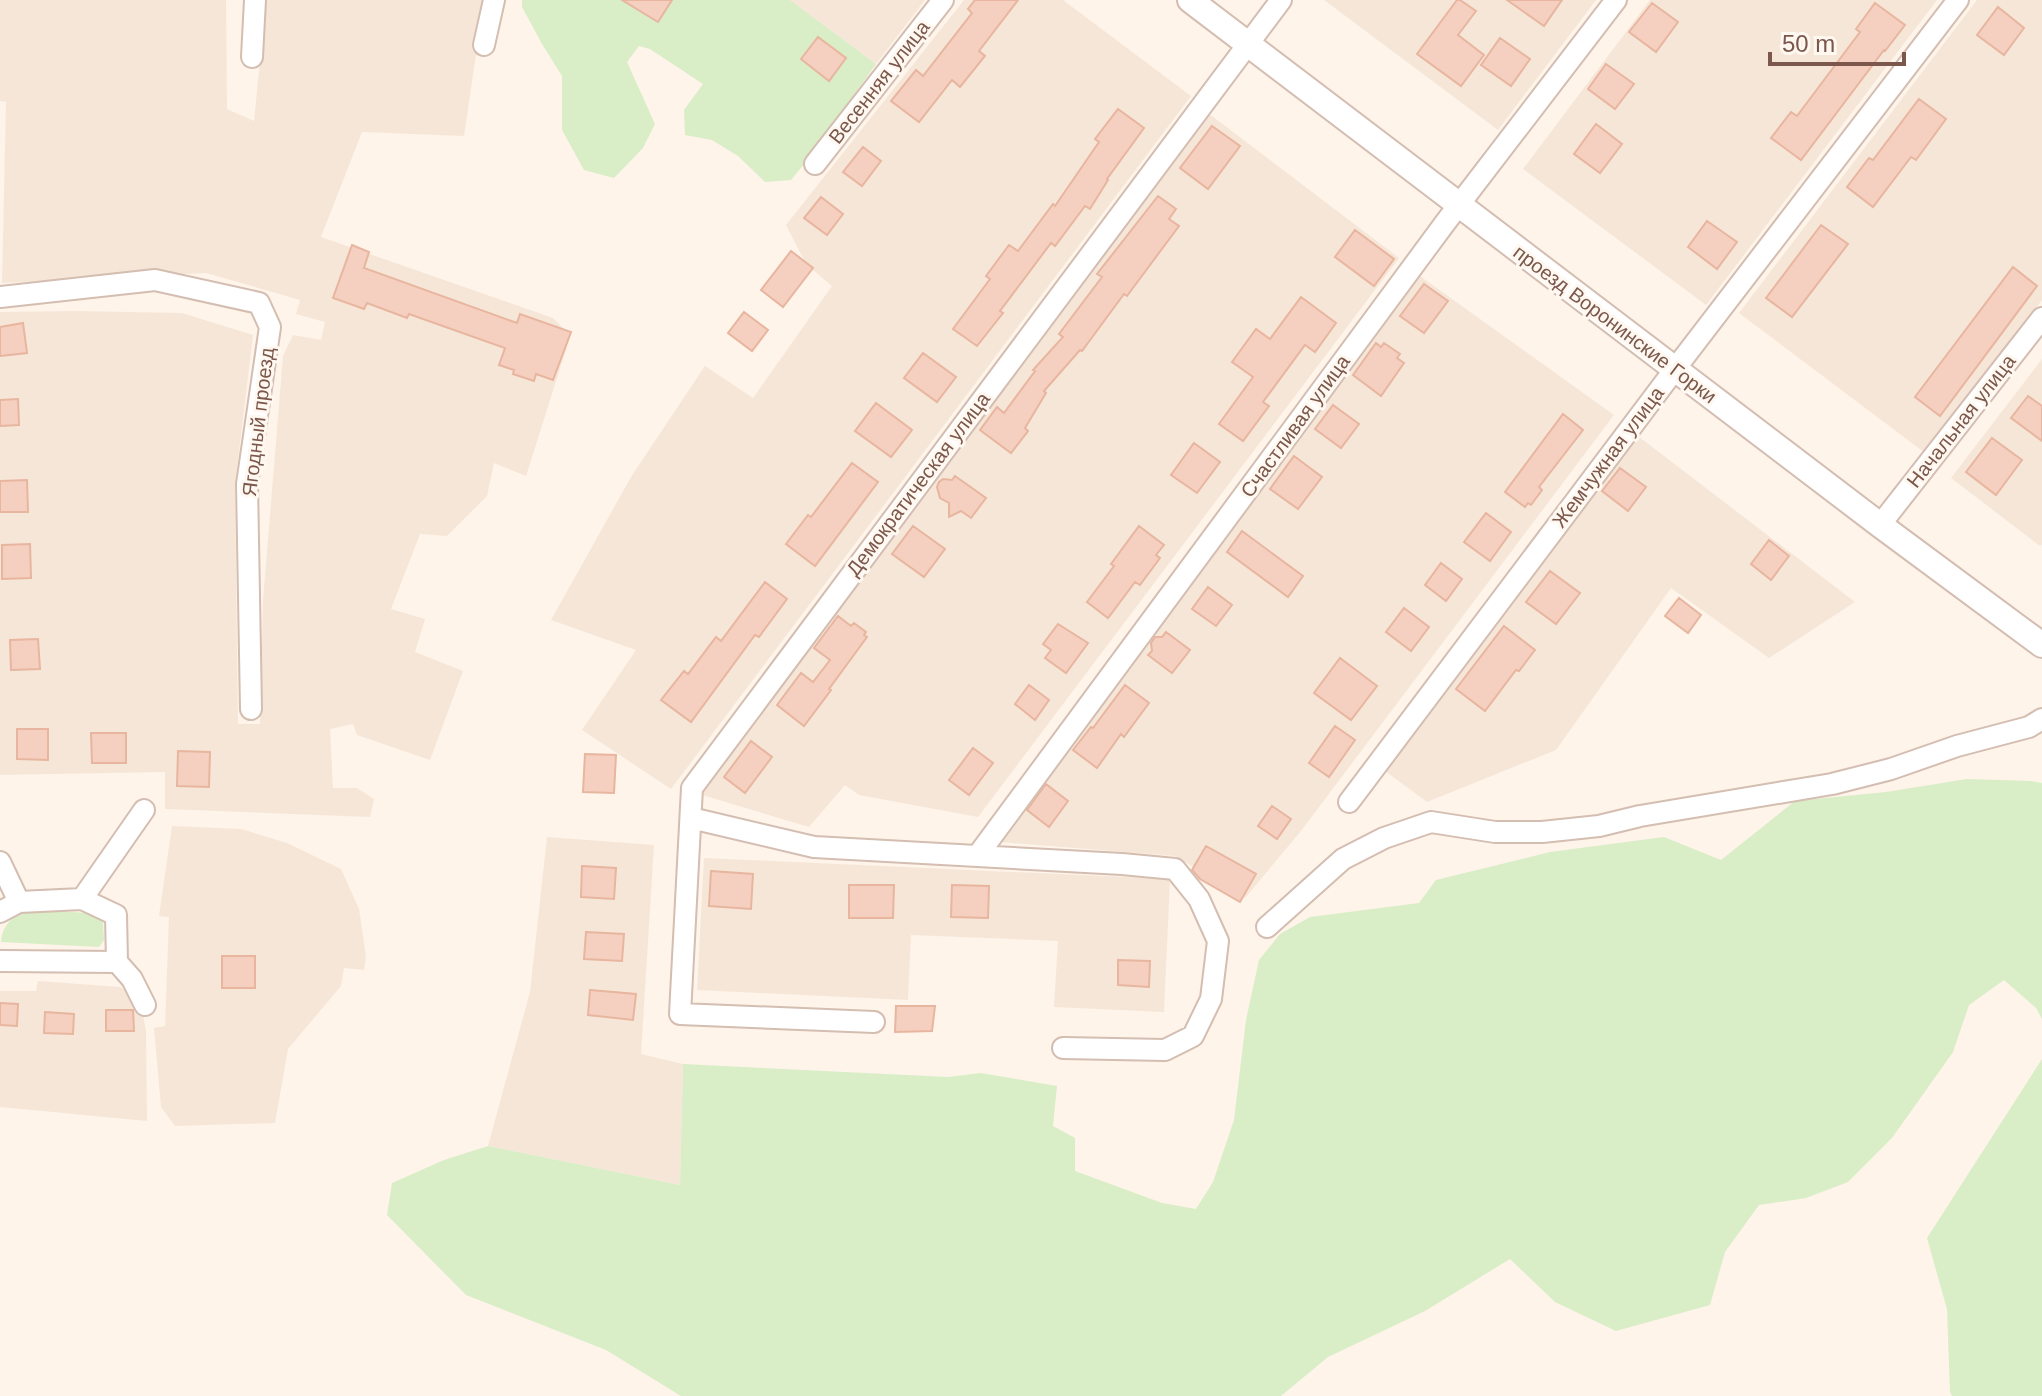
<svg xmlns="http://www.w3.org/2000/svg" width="2042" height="1396" viewBox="0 0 2042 1396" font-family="Arial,sans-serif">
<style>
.residential{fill:#f6e6d8}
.green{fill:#d9edc7}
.building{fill:#f5d0c0;stroke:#e8b59f;stroke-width:2}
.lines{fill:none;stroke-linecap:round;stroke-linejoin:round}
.minor-casing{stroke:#d4bdb1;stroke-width:24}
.tertiary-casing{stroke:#d4bdb1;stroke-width:28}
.minor{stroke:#fff;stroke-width:20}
.tertiary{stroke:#fff;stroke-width:24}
.labels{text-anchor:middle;stroke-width:6;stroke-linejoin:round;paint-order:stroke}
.street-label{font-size:20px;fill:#7b584b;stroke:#fff8f1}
</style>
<rect width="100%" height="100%" fill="#fef4ea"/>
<!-- residential -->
<path class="residential" d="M 0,0 L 226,0 L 227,109 L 254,121 L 266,0 L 484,0 L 464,136 L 362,132 L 321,237 L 553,318 L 564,329 L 569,340 L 526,476 L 494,463 L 487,496 L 447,536 L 420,534 L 391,609 L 425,619 L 415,652 L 463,671 L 430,760 L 357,735 L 353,724 L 330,729 L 333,788 L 357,788 L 374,799 L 370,817 L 165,809 L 165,772 L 0,775 L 0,312 L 76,311 L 182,313 L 253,335 L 235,485 L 238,724 L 260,724 L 263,600 L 283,356 L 293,335 L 321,340 L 325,322 L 296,314 L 300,300 L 206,273 L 2,283 L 6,102 L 0,101 Z
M 790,0 L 925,0 L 876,64 Z
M 964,0 L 1063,0 L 1191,96 L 671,789 L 582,730 L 636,650 L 551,620 L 631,477 L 705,366 L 753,398 L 832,286 L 806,264 L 786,225 Z
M 1324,0 L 1596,0 L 1498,130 Z
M 1650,0 L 1937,0 L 1706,305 L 1523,169 Z
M 1977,0 L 2042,0 L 2042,300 L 1925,453 L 1739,313 Z
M 1208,113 L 1399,258 L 978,817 L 859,795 L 845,785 L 809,827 L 699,794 Z
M 1420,276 L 1614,415 L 1301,831 L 1245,898 L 1175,856 L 999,842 Z
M 2042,359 L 2042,544 L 2040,546 L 1951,478 Z
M 1634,433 L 1855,602 L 1769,658 L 1671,588 L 1556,750 L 1427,802 L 1381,768 Z
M 172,826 L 241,829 L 287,843 L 341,869 L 359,909 L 366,956 L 364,970 L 344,968 L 341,986 L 288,1049 L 275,1123 L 175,1126 L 161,1107 L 154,1028 L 165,1026 L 169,917 L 159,916 Z
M 547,837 L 654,845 L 641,1054 L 683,1064 L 680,1185 L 488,1146 L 530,992 Z
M 704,858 L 1170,879 L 1164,1012 L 1054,1007 L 1058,941 L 911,935 L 908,1000 L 697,990 Z
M 38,981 L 120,987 L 134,997 L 142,1011 L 146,1030 L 147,1121 L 0,1107 L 0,991 L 36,991 Z"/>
<!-- green -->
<path class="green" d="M 522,0 L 790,0 L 876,64 L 809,158 L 791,180 L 765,182 L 738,156 L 712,140 L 685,135 L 684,110 L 703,84 L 650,49 L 639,46 L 627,62 L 655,124 L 643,148 L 614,178 L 584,170 L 562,130 L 562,76 L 542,44 L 522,7 Z
M 1967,779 L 2031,781 L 2042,783 L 2042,1019 L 2036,1008 L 2004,980 L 1969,1005 L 1953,1052 L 1892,1138 L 1848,1182 L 1806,1198 L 1759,1205 L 1725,1252 L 1710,1305 L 1616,1331 L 1555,1302 L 1510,1259 L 1425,1311 L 1328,1357 L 1281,1396 L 681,1396 L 606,1350 L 466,1295 L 387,1215 L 392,1183 L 444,1160 L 488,1146 L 680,1185 L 683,1064 L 948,1077 L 981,1073 L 1057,1086 L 1053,1126 L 1075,1138 L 1075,1171 L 1162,1203 L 1196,1209 L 1213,1182 L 1234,1120 L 1246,1020 L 1259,960 L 1280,934 L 1310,917 L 1419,903 L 1436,880 L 1550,852 L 1664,837 L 1721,860 L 1795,801 L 1886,792 Z
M 26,910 L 91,913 L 103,922 L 104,940 L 99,947 L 1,942 C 2,926 12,916 26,910 Z
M 2042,1059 L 2042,1396 L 1952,1396 L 1950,1392 L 1947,1309 L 1927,1238 Z"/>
<!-- building -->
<path class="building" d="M 622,0 L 672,0 L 658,22 Z
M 975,0 L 1018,0 L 979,51 L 985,56 L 960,87 L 952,80 L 919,122 L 891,101 L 916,70 L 923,76 L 972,13 L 968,9 Z
M 1457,0 L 1460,0 L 1476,11 L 1458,35 L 1484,55 L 1461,86 L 1417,54 Z
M 1507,0 L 1562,0 L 1544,26 Z
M 1652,3 L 1678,22 L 1656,52 L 1629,32 Z
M 1875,3 L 1905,25 L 1885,51 L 1884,50 L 1801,160 L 1771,138 L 1791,112 L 1797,116 L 1860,32 L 1856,29 Z
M 1998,7 L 2024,28 L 2004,55 L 1977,35 Z
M 818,37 L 846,58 L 829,81 L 801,59 Z
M 1500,38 L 1530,59 L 1511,86 L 1481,65 Z
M 1606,64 L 1634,84 L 1615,109 L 1588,89 Z
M 1919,99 L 1946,119 L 1916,160 L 1911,157 L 1873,207 L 1847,187 L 1869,158 L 1873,160 Z
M 1118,109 L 1144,128 L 1107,179 L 1108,180 L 1090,209 L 1085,206 L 1055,246 L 1051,243 L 1000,311 L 1003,313 L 977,346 L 953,329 L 990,279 L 986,276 L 1009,245 L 1018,251 L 1053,204 L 1055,206 L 1099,142 L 1095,139 Z
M 1596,124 L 1622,144 L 1600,173 L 1574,154 Z
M 1212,126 L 1240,146 L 1208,189 L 1180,168 Z
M 863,147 L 881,161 L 862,186 L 843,172 Z
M 1158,196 L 1176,209 L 1169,219 L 1179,226 L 1127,296 L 1124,294 L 1082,351 L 1080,350 L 1044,391 L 1046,393 L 1025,428 L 1028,431 L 1011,453 L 980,430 L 997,407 L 1004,413 L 1035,371 L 1033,370 L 1063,337 L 1059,334 L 1102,277 L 1097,274 Z
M 821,197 L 843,214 L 827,235 L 804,218 Z
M 1707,221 L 1737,242 L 1717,269 L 1688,247 Z
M 1821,225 L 1848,244 L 1792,317 L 1766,298 Z
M 1355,230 L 1394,259 L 1374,286 L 1335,257 Z
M 352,245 L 369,252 L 364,268 L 517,323 L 520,314 L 571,332 L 553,380 L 536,374 L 534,381 L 513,374 L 514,370 L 499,365 L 505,348 L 409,314 L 407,318 L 367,303 L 364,309 L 333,298 Z
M 791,251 L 813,268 L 783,307 L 761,290 Z
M 2013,267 L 2037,286 L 1940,416 L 1915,397 Z
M 1424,284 L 1448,301 L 1424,333 L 1400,316 Z
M 1301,297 L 1336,323 L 1315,352 L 1305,345 L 1263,402 L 1269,406 L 1243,441 L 1219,424 L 1253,377 L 1232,362 L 1256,329 L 1270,339 Z
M 744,312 L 768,330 L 752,351 L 728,333 Z
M 23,323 L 27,353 L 0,356 L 0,327 Z
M 1376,343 L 1381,347 L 1384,343 L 1400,354 L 1397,358 L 1404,363 L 1381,396 L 1353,375 Z
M 923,353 L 956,377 L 937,402 L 904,378 Z
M 2028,396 L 2042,406 L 2042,441 L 2011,418 Z
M 18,399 L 19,425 L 0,426 L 0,400 Z
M 876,403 L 912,430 L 891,457 L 855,431 Z
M 1333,405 L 1359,424 L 1341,448 L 1315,429 Z
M 1563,414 L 1583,430 L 1539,487 L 1542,490 L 1531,505 L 1528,503 L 1525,507 L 1505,492 Z
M 1992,438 L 2022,460 L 1996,495 L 1966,472 Z
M 1194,443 L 1220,462 L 1197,493 L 1171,475 Z
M 1294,456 L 1322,477 L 1298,509 L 1270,489 Z
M 852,463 L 878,482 L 815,566 L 786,544 L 808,515 L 811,517 Z
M 1620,468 L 1646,487 L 1628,511 L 1602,491 Z
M 955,476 L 986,498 L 971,518 L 961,511 L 949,517 L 949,503 L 940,498 L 937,487 L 939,482 L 943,479 L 952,480 Z
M 27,480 L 28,512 L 0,512 L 0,481 Z
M 1486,513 L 1511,532 L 1490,561 L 1464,542 Z
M 913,526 L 945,549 L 924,577 L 892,554 Z
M 1139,526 L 1164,545 L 1156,555 L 1160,558 L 1140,585 L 1135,582 L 1108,618 L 1087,602 L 1114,566 L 1111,564 Z
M 1242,531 L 1303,576 L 1288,597 L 1227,552 Z
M 1769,540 L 1789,556 L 1771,580 L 1751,564 Z
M 30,544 L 31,578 L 2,579 L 2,545 Z
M 1441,563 L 1462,579 L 1446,601 L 1425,585 Z
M 1550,571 L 1580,593 L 1556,624 L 1526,602 Z
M 765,582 L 787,599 L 759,637 L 755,635 L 691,722 L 661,700 L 684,671 L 688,674 L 716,637 L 721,641 Z
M 1208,587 L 1232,605 L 1216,626 L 1192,609 Z
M 1679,598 L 1701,615 L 1688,633 L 1665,616 Z
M 1404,608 L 1429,627 L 1411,651 L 1386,632 Z
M 838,616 L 851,626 L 854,623 L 866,632 L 864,635 L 867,637 L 829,689 L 831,690 L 804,726 L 777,705 L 801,673 L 813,682 L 830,660 L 814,648 Z
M 1058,624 L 1088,643 L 1066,673 L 1045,658 L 1051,650 L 1043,644 Z
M 1504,626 L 1535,650 L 1519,671 L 1516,670 L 1485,711 L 1456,689 Z
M 1166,632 L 1190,650 L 1172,673 L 1148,655 L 1152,651 L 1151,643 L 1155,637 L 1162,637 Z
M 38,639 L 40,669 L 11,670 L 10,640 Z
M 1340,658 L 1377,686 L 1351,720 L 1314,693 Z
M 1029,685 L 1049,700 L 1035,720 L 1015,704 Z
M 1125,685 L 1149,703 L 1124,737 L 1121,734 L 1097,768 L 1073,750 L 1091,727 L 1093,728 Z
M 1335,726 L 1355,740 L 1329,777 L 1309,763 Z
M 17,729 L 48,729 L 48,760 L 17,759 Z
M 91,733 L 126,733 L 126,763 L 92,763 Z
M 751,741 L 772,757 L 745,793 L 724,777 Z
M 973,748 L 993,763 L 969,795 L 949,780 Z
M 178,751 L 210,752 L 209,787 L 177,786 Z
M 585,754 L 616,755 L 614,793 L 583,792 Z
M 1046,784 L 1068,801 L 1049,827 L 1027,810 Z
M 1272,806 L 1291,819 L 1277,839 L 1258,826 Z
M 1206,846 L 1256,874 L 1240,902 L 1200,879 L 1192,870 Z
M 582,866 L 616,868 L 614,899 L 581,897 Z
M 711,871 L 753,874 L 751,909 L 709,906 Z
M 849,885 L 894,885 L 893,918 L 849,918 Z
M 952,885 L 989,886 L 988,918 L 951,917 Z
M 586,932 L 624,934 L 622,961 L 584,959 Z
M 222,956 L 255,956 L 255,988 L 222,988 Z
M 1118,960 L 1150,961 L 1149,987 L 1118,985 Z
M 590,990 L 636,994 L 633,1020 L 588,1015 Z
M 0,1003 L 18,1004 L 17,1026 L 0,1025 Z
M 896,1006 L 935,1006 L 932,1031 L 895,1032 Z
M 106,1010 L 133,1010 L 134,1031 L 106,1031 Z
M 45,1012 L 74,1014 L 73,1034 L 44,1033 Z"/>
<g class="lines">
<defs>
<path id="minor" d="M 484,45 L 494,0
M 252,57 L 255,0
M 815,164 L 943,0
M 0,297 L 155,280 L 259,303 L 270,327 L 247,484 L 251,709
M 1880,525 L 2042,318
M 1349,802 L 1675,369 L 1958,0
M 691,818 L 814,847 L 1122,864 L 1175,869 L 1199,899 L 1218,941 L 1211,999 L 1193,1036 L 1165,1050 L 1063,1048
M 978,855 L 1445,223 L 1616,0
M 0,862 L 19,902 L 82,899 L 144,810
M 82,899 L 116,915 L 117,962 L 132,979 L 145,1005
M 0,912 L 19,902
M 1267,927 L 1343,859 L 1384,838 L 1431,822 L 1495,832 L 1542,832 L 1599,826 L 1640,816 L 1832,784 L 1891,769 L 1957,746 L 2029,727 L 2042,719
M 0,961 L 117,962
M 874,1022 L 680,1014 L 692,788 L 1281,0"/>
<path id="tertiary" d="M 1190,0 L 1880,525 L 2042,645"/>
</defs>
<!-- minor casing -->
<use href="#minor" class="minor-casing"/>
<!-- tertiary casing -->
<use href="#tertiary" class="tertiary-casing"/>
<!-- minor -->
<use href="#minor" class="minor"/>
<!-- tertiary -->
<use href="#tertiary" class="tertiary"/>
</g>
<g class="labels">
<!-- street labels -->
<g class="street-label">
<text transform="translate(879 82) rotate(-52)" y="7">Весенняя улица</text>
<text transform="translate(1615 324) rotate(37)" y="7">проезд Воронинские Горки</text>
<text transform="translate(1961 421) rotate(-52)" y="7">Начальная улица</text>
<text transform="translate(258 422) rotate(-83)" y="7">Ягодный проезд</text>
<text transform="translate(1295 426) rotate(-54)" y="7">Счастливая улица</text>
<text transform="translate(1608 457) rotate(-53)" y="7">Жемчужная улица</text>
<text transform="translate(918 484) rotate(-53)" y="7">Демократическая улица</text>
</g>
</g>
<!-- scale -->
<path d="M1770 52v12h134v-12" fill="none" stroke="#7b584b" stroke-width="4"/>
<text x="1782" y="52" font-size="24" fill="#7b584b" stroke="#fff8f1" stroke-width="6" paint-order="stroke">50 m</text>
</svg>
